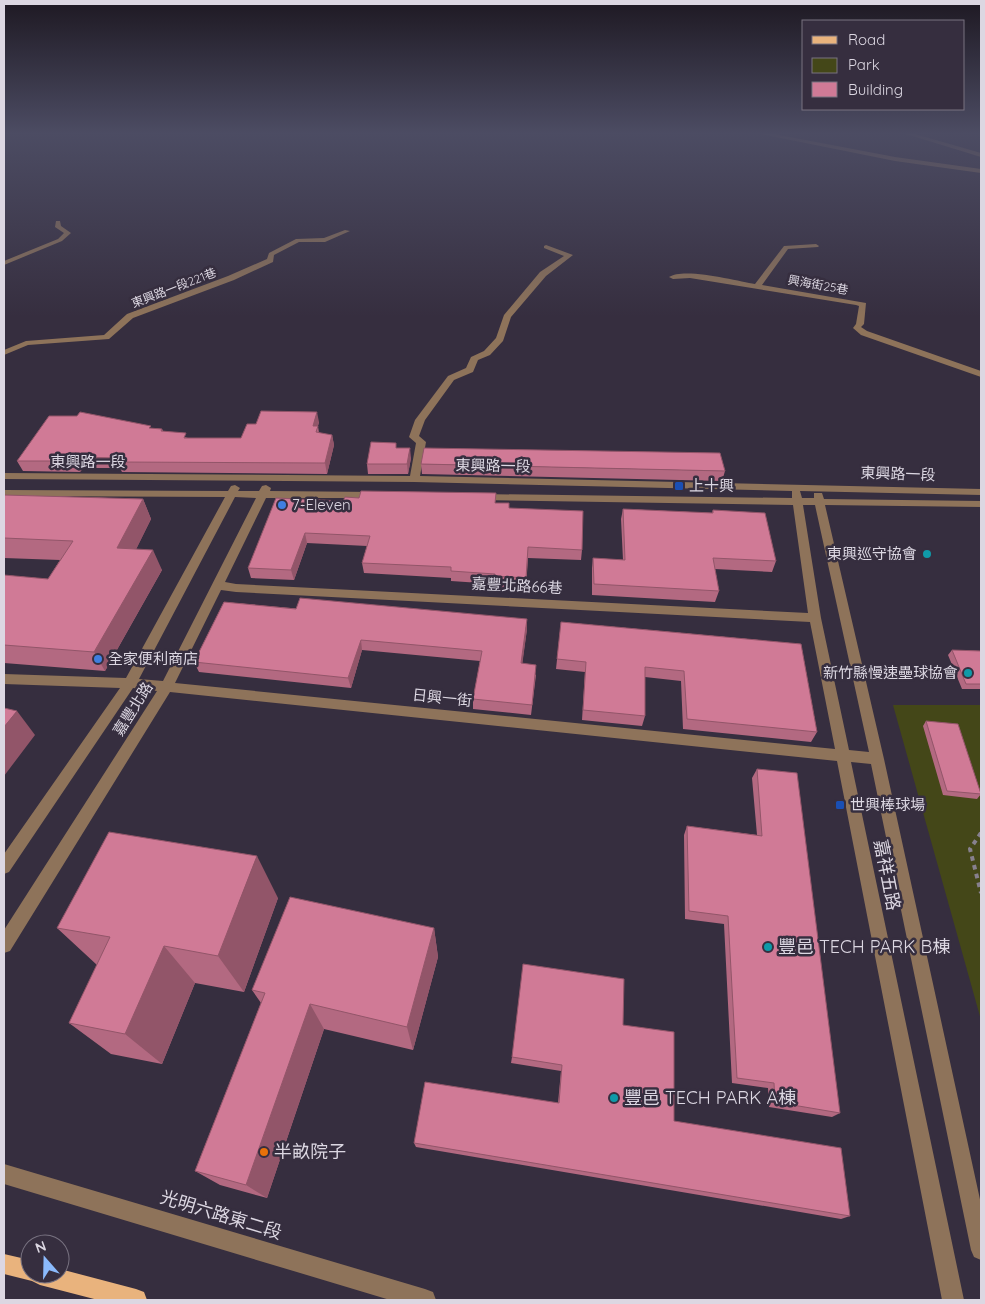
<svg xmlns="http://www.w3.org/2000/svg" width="985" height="1304" viewBox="0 0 985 1304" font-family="Quicksand,'Noto Sans TC',sans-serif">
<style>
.green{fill:#444718}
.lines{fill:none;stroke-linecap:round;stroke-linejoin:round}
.path{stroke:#87808e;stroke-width:4;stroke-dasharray:4.5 4.5;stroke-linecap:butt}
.minor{fill:#8e735a;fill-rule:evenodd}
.major{fill:#e9b37d;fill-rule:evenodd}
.wall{fill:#b36981}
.shaded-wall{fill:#925569}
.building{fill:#d07a96;stroke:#925569}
.transit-dot{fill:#1a4fb4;stroke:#362e3f;stroke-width:2}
.shop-dot{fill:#3f7fe0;stroke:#362e3f;stroke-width:2}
.culture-dot{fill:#0f9aa8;stroke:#362e3f;stroke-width:2}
.food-dot{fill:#e8710a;stroke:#362e3f;stroke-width:2}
.labels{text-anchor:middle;stroke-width:5;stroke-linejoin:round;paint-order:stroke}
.far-street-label{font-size:12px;fill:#dcd7e2;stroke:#362e3f}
.street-label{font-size:15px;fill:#dcd7e2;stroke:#362e3f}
.poi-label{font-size:15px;fill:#dcd7e2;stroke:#362e3f;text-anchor:start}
.near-street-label{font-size:18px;fill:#dcd7e2;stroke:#362e3f}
.near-poi-label{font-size:18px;fill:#dcd7e2;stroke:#362e3f;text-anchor:start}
</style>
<rect width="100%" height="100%" fill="#362e3f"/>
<!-- green -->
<path class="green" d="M 893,705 L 981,705 L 981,1020 Z"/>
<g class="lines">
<!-- path -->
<path class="path" d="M 981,833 L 970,849 L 981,893"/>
<!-- minor -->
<path class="minor" d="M 761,134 L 774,134 L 895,157 L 981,169 L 981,173 L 895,161 Z
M 906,134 L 915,134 L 981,153 L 981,157 Z
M 56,221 L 60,221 L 61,226 L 71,233 L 62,241 L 4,265 L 4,261 L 58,239 L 64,233 L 55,227 Z
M 345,230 L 350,231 L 325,242 L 299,242 L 274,255 L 273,262 L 234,280 L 133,318 L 109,339 L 28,345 L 4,355 L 4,350 L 26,341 L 104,335 L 127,314 L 228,276 L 267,259 L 269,253 L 296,239 L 324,238 Z
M 816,244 L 819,246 L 818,247 L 788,249 L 762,285 L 866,303 L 864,324 L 861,327 L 867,331 L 981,371 L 981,377 L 861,335 L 853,328 L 856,324 L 859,306 L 856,305 L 690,278 L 673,279 L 669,277 C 684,267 737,281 755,284 L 784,246 Z
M 546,245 L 573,255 L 546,276 L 511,317 L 503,341 L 490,355 L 478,360 L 473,372 L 454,380 L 425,420 L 419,436 L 426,442 L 420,476 L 981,489 L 981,495 L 800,491 L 802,498 L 814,498 L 814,493 L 822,493 L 824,499 L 981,501 L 981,507 L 825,505 L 884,759 L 981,1204 L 981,1260 L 974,1257 L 971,1250 L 871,764 L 851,762 L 964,1300 L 942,1300 L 837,761 L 170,692 L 10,951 L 4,953 L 4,930 L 157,691 L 133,688 L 9,872 L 4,874 L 4,854 L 120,688 L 4,684 L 4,674 L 126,678 L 225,497 L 4,496 L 4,490 L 228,491 L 231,486 L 235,485 L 240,488 L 238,491 L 259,491 L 262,486 L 266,485 L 271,488 L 270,491 L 376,492 L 381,495 L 376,498 L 266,498 L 225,582 L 236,584 L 808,613 L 793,505 L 479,500 L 474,497 L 479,494 L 792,498 L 792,491 L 414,482 L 4,479 L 4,473 L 410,476 L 416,443 L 409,437 L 415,420 L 448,376 L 466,368 L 471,357 L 484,351 L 496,338 L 504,315 L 540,272 L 564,256 L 544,248 L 544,246 ZM 235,497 L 256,498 L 163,681 L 139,679 ZM 803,505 L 815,505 L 869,752 L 849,750 L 821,618 ZM 221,590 L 236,592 L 810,622 L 835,749 L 175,683 Z
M 4,1164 L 425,1289 L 433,1292 L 436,1300 L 390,1300 L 4,1184 Z"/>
<!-- major -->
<path class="major" d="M 4,1254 L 30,1260 L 30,1274 L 60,1274 L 60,1269 L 136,1289 L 144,1292 L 147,1300 L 98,1300 L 40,1285 L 32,1281 L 4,1274 Z"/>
</g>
<!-- wall -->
<path class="wall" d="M 77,416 L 151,428 L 162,429 L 163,431 L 188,438 L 241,438 L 256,424 L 319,422 L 318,426 L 319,433 L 332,435 L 334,445 L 327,474 L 122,472 L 120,468 L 83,468 L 80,472 L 23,471 L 17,461 Z
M 397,448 L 411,458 L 408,474 L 368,474 L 367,464 Z
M 421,464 L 725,471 L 722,481 L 422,474 Z
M 4,495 L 143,499 L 151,519 L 136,549 L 162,570 L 105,671 L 4,663 L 4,575 L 48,579 L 60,560 L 4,558 Z
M 343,501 L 496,503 L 509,508 L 582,550 L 581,560 L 528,558 L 526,588 L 495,587 L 495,584 L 451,581 L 451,578 L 364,573 L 362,563 L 367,546 L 307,543 L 294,580 L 251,578 L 248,568 Z
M 623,509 L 712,513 L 713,510 L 776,561 L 772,572 L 715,569 L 719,591 L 715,602 L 592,595 L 592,568 L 593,558 L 623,560 L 621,519 Z
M 224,602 L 527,629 L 522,664 L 536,675 L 531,715 L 473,709 L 473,699 L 480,661 L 362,650 L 351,688 L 199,672 L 194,662 Z
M 561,622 L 801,644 L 817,732 L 811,742 L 683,729 L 681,681 L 645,677 L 645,716 L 642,726 L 582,720 L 585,672 L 556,669 Z
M 952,650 L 981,651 L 981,689 L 962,689 L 948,655 Z
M 926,721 L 981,794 L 977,799 L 943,795 L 923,726 Z
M 757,769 L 840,1113 L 832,1117 L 769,1107 L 768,1088 L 732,1083 L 724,924 L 685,919 L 684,835 L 687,826 L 757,835 L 752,778 Z
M 278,898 L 244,992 L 195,983 L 162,1064 L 111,1054 L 69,1023 L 97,965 L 57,928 Z
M 434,928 L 438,957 L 413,1050 L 324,1029 L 267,1198 L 220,1185 L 195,1171 L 261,1003 L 252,990 Z
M 623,1025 L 674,1121 L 850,1216 L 841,1219 L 416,1147 L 414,1143 L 558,1103 L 561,1071 L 511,1063 L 512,1057 Z"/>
<!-- shaded-wall -->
<path class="shaded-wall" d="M 317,412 L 319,422 L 315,436 L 313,426 Z
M 332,435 L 334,445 L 327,474 L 325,463 Z
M 410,448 L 411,458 L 408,474 L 407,464 Z
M 78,457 L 83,468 L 80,472 L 75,461 Z
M 143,499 L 151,519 L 127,568 L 117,548 Z
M 305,533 L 307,543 L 294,580 L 291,570 Z
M 153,550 L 162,570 L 105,671 L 94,652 Z
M 527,619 L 527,629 L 521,674 L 521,663 Z
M 361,640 L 362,650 L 351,688 L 348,678 Z
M 17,711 L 35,735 L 4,776 L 4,727 Z
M 257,856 L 278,898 L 244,992 L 218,956 Z
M 434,928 L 438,957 L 413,1050 L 407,1027 Z
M 164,946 L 195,983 L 162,1064 L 125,1034 Z
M 310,1004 L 324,1029 L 267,1198 L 246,1185 Z"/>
<!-- building -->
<path class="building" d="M 261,411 L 317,412 L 313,426 L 318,426 L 316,432 L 332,435 L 325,463 L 118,462 L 120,458 L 78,457 L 75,461 L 17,461 L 49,416 L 77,416 L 80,412 L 151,426 L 149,428 L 162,429 L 161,431 L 186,433 L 184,438 L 241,438 L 247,424 L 256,424 Z
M 371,442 L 396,443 L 396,448 L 410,448 L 407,464 L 367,464 Z
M 424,448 L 720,453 L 725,471 L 421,464 Z
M 361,491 L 496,493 L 495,503 L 509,503 L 509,508 L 583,511 L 582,550 L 528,547 L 526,578 L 495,576 L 495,574 L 451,571 L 451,567 L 362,563 L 370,536 L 305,533 L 291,570 L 248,568 L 276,498 L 343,501 L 345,497 L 359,498 Z
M 4,495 L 143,499 L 117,548 L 153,550 L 94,652 L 4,645 L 4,575 L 48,579 L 73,541 L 4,538 Z
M 623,509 L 713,513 L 713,510 L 765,513 L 776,561 L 713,558 L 719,591 L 594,584 L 593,558 L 625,560 Z
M 300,598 L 527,619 L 521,663 L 536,665 L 532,705 L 473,699 L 482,651 L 361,640 L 348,678 L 194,662 L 224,602 L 296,609 Z
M 561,622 L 801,644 L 817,732 L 687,719 L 684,671 L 645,667 L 645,716 L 583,710 L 586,662 L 557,659 Z
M 952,650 L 981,651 L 981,684 L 966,684 Z
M 4,708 L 17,711 L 4,727 Z
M 926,721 L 958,724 L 981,794 L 947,791 Z
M 757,769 L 797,773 L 840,1113 L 775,1102 L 774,1083 L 737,1078 L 728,916 L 689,911 L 687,826 L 762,836 Z
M 109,832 L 257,856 L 218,956 L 164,946 L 125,1034 L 69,1023 L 110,937 L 57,928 Z
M 290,897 L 434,928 L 407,1027 L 310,1004 L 246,1185 L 195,1171 L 265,993 L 252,990 Z
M 523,964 L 624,979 L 623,1025 L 674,1032 L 674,1121 L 841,1148 L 850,1216 L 414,1143 L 425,1082 L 559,1103 L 562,1065 L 512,1057 Z"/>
<!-- sky -->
<linearGradient id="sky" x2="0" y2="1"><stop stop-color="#1e1923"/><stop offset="0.42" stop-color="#4c4c63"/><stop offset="1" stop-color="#4c4c63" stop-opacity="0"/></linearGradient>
<rect width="985" height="317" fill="url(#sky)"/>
<!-- markers -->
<g class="transit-dot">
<rect x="674" y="481" width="10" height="10" rx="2.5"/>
<rect x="835" y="800" width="10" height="10" rx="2.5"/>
</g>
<g class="shop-dot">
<circle cx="282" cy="505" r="5"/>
<circle cx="98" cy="659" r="5"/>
</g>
<g class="culture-dot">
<circle cx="927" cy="554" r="5"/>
<circle cx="968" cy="673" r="5"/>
<circle cx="768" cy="947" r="5"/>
<circle cx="614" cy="1098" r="5"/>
</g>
<circle class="food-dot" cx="264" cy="1152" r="5"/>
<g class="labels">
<!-- far-street labels -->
<g class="far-street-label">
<text transform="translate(818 285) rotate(10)" y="4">興海街25巷</text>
<text transform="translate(174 288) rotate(-21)" y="4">東興路一段221巷</text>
</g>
<!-- street labels -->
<g class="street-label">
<text x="88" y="467">東興路一段</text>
<text transform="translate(493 466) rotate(1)" y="5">東興路一段</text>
<text transform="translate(898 474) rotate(2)" y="5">東興路一段</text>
<text transform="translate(517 586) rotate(3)" y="5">嘉豐北路66巷</text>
<text transform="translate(442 698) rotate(6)" y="5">日興一街</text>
<text transform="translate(133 709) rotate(-58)" y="5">嘉豐北路</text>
</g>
<!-- poi labels -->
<g class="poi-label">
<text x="689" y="491">上十興</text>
<text x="292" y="510">7-Eleven</text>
<text x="917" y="559" text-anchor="end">東興巡守協會</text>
<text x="108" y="664">全家便利商店</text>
<text x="958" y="678" text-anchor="end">新竹縣慢速壘球協會</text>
<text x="850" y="810">世興棒球場</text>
</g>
<!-- near-street labels -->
<g class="near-street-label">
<text transform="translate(887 875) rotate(79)" y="6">嘉祥五路</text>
<text transform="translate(221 1215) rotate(17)" y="6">光明六路東二段</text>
</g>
<!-- near-poi labels -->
<g class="near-poi-label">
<text x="778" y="953">豐邑 TECH PARK B棟</text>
<text x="624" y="1104">豐邑 TECH PARK A棟</text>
<text x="274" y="1158">半畝院子</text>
</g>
</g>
<!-- border -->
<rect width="985" height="1304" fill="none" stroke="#dcd7e2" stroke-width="10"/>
<!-- legend -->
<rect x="802" y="20" width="162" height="90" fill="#362e3f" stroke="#787280"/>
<rect x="812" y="36" width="25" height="8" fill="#e9b37d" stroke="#787280"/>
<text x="848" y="45" font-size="15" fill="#dcd7e2">Road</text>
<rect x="812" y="58" width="25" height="15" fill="#444718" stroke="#787280"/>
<text x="848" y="70" font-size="15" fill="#dcd7e2">Park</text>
<rect x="812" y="82" width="25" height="15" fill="#d07a96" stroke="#787280"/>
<text x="848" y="95" font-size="15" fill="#dcd7e2">Building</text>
<!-- north arrow -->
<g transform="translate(45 1259) rotate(340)"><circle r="24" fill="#362e3f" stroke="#787280"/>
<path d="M0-4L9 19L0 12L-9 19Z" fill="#8bbafc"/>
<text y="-8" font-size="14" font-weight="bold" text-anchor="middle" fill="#dcd7e2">N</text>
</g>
</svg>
